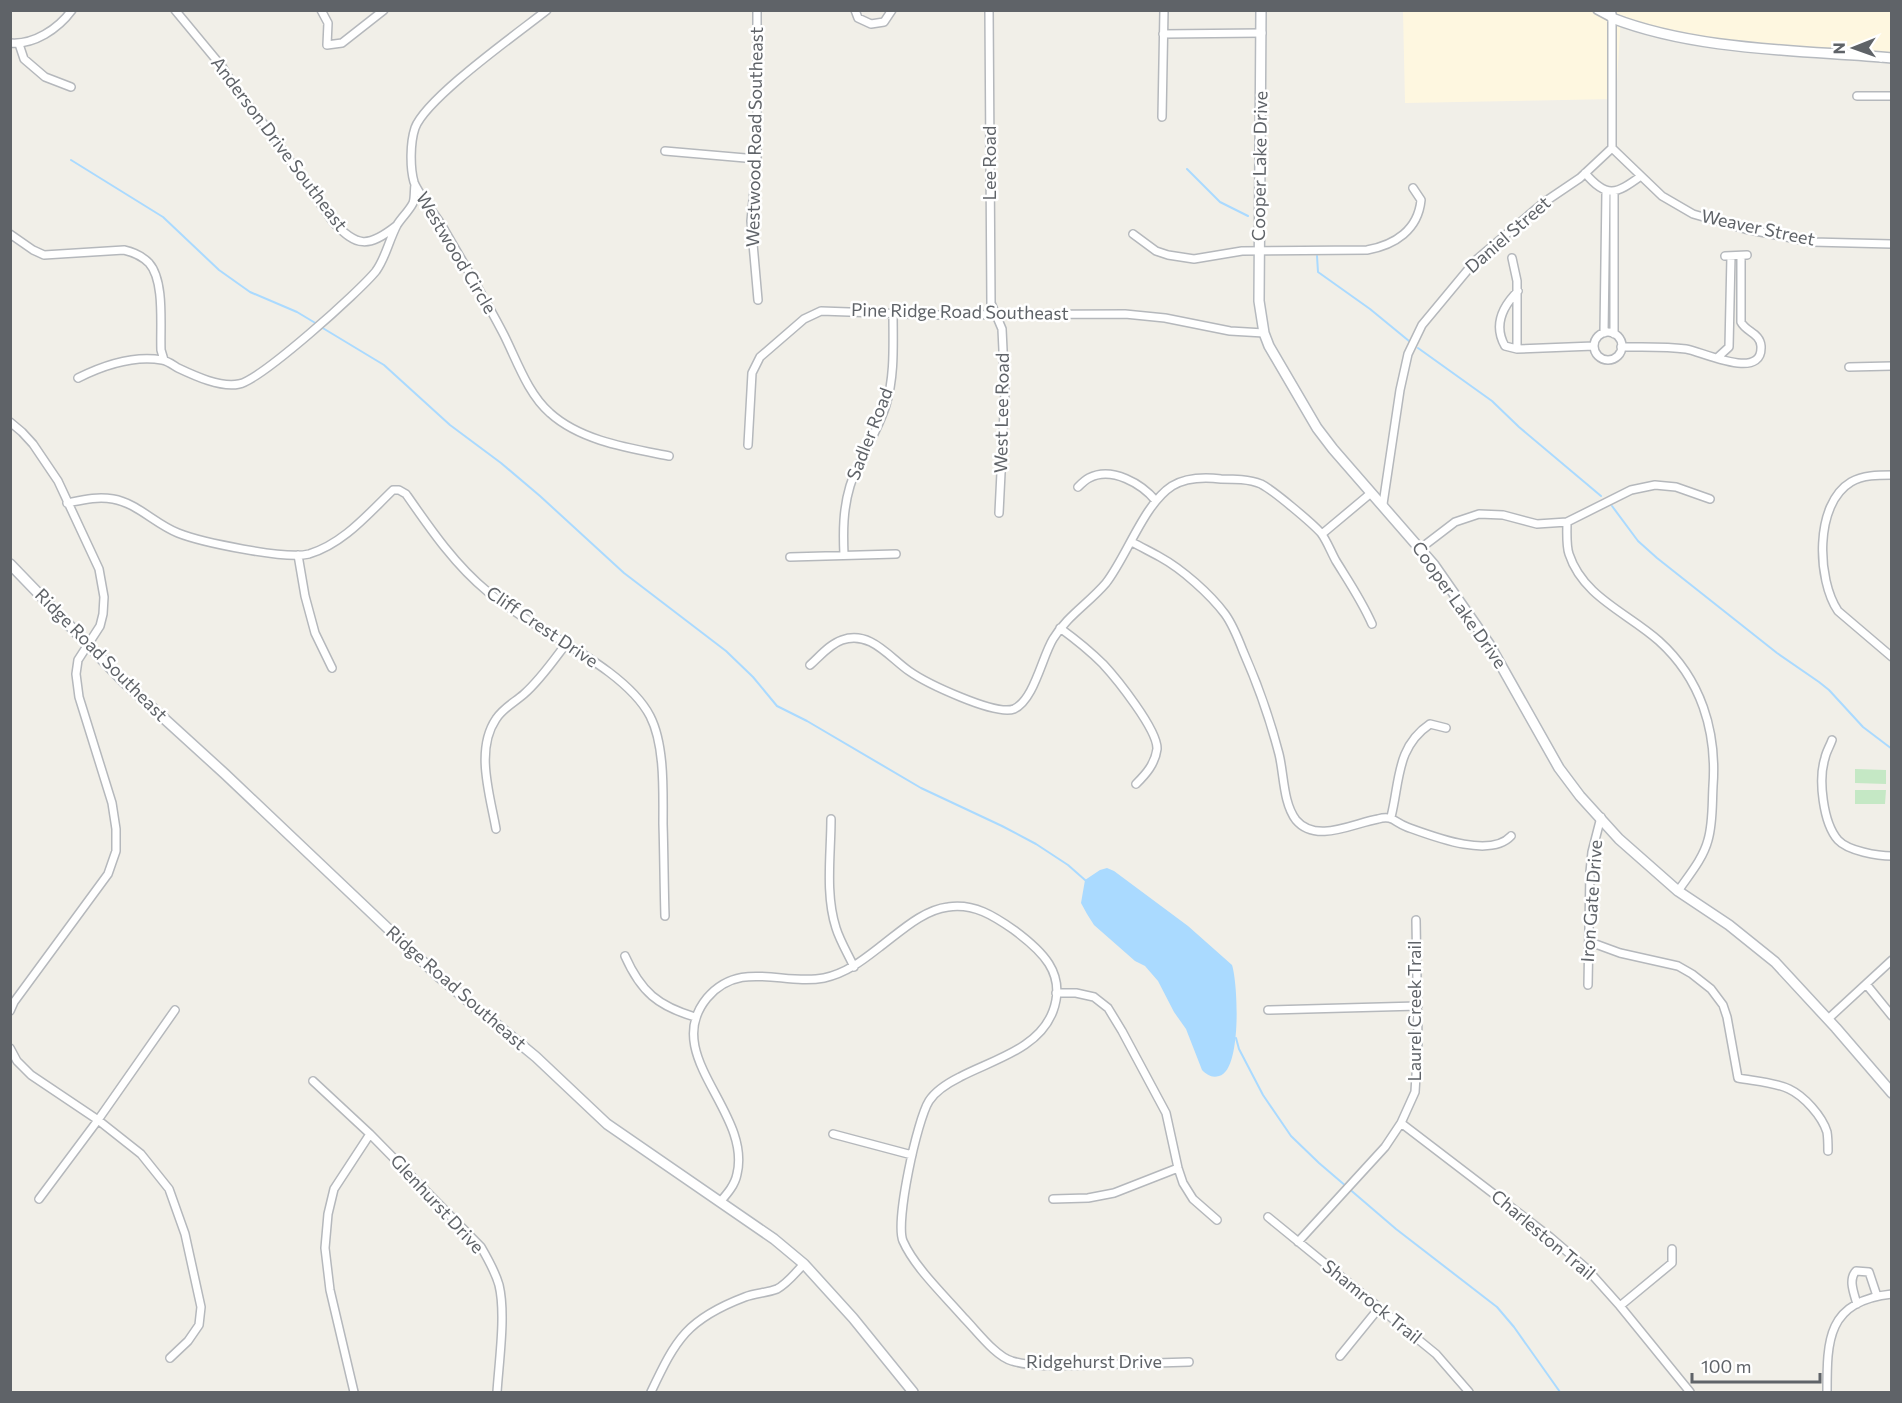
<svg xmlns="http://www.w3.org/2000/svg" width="1902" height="1403" viewBox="0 0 1902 1403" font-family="Commissioner,sans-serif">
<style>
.commercial{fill:#fef7e0}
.park{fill:#c5e8c5}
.water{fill:#aadaff}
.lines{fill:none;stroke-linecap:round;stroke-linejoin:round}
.stream{stroke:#aadaff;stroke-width:2}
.street-casing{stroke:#b5b8bc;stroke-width:10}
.secondary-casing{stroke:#b6babf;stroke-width:12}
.street{stroke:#fff;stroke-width:7}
.secondary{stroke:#fff;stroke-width:9}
.labels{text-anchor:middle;stroke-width:5;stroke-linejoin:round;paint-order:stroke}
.street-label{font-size:18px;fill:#5f6368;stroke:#fff}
</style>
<rect width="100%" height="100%" fill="#f1efe8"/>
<!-- commercial -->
<path class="commercial" d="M 1403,11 L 1891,11 L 1891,54 L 1671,36 L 1621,15 L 1616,99 L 1405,103 Z"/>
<!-- park -->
<path class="park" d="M 1855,769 L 1886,770 L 1886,784 L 1855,783 Z
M 1855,790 L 1886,790 L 1885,804 L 1855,804 Z"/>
<!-- water -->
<path class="water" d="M 1107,868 L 1114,871 L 1188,926 L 1232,965 C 1238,983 1242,1071 1219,1076 C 1212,1078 1207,1075 1202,1070 L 1186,1029 L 1174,1012 L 1158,981 L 1145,966 L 1135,961 L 1094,925 L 1087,914 L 1081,903 L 1085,880 L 1100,870 Z"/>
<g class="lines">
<!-- stream -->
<path class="stream" d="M 71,160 L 163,217 L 219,270 L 250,292 L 297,312 L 317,324
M 1187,169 L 1220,202 L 1248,216
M 1317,256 L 1318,272 L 1370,309 L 1409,341
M 321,327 L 384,365 L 450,425 L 501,463 L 540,496 L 624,573 L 726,651 L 753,677 L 777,706 L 807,721 L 921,788 L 1002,826 L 1036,844 L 1068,865 L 1085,880
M 1418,348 L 1492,401 L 1519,427 L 1601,496
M 1612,506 L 1638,541 L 1657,558 L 1777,653 L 1819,682 L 1829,690 L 1863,727 L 1892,749
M 1236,1038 L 1239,1049 L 1263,1095 L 1291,1136 L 1319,1163 L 1396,1229 L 1497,1307 L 1514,1327 L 1560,1392"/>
<defs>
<path id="street" d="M 175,10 L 223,68 L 235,88 L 267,128 L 333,222 C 357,247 368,248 396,226
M 321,10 L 328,23 L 327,45 L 342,43 L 384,10
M 547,10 C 518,33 426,98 415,128 C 410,143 410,168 414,182 C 417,191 435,215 441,224 C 462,261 485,298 504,335 C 517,361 528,394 550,413 C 581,441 629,448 669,456
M 757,10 L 757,159 L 751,221 L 758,300
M 855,10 L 858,18 L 871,24 L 884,22 L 892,10
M 989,10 L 991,303 L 1002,329 L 1005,392 L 999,513
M 1163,34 L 1262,33
M 10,43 C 34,45 58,29 72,10
M 19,44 L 24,59 L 45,77 L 71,87
M 1857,96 L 1892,96
M 1162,117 L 1164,10
M 1612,148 L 1662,196 L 1693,214 L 1745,229 L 1812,242 L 1892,244
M 665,151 L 757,159
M 1585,173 C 1607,199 1616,194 1641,176
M 10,234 L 33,250 L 44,255 L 124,250 C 133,252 142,256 149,263 C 165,281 160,326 161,350 L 164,360
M 1133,234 L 1156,251 L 1168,255 L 1194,259 L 1242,251 L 1367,250 C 1395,245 1418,230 1421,200 L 1413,188
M 1725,256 L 1747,255
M 1512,258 L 1517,281 L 1517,349
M 1518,291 C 1503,306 1493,325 1505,346 L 1517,349 L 1594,346
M1594 346a14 14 0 1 1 28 0a14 14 0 1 1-28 0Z
M 1604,333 L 1606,192
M 1614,334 L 1614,192
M 1621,347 C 1642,347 1665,346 1686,349 C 1701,351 1763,382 1761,346 C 1760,333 1746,332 1741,322 L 1741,256
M 1717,358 L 1729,347 L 1731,256
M 1849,367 L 1892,366
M 78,378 C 104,365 133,355 162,360 C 168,361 173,365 178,368 C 195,376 221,388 239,384 C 261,380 360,291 376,271 C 386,257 389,240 397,225 C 402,217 409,211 413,203 C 415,198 414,190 415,185
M 10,422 L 22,432 L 33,444 L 58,481 L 99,569 L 104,597 L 103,614 L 100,626 L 78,660 L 76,674 L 79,697 L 112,803 L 116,829 L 116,851 L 108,874 L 14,1002 L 10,1011
M 748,445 L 752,373 L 760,357 L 804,319 L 821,311 L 933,315 L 1125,314 L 1165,318 L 1230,331 L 1264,333
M 1892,475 C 1878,475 1863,475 1851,482 C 1814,504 1817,580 1838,611 L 1892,657
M 1078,487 C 1081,484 1085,480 1089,478 C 1112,466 1142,484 1156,501
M 67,503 C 82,500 97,496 113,499 C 137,503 155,524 178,533 C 201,542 285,560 309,554 C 343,544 368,514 393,490 L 399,490 L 406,494 C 431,530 455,565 488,592 C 532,630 624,666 650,716 C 665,745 663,792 663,824 C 664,855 664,885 665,916
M 1383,504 L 1400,390 L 1408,354 L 1422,325 L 1476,260 L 1543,203 L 1580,178 L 1612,148 L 1612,18 L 1597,10
M 1567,522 C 1567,532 1566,545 1569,554 C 1583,597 1628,613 1659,641 C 1701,679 1717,731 1713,786 C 1712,804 1713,823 1708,840 C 1703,859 1689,875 1678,891
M 1322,534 L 1371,493
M 1132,542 C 1141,547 1151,552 1160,557 C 1182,569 1210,594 1225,614 C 1233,625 1238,638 1243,651 C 1258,685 1270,719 1279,754 C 1284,774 1283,803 1296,820 C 1316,844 1354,823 1378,819 C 1393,815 1394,822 1407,827 C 1432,836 1490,859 1511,836
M 1421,548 L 1455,522 L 1479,514 L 1503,515 L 1537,524 L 1567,522 L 1631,490 L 1655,485 L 1676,487 L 1710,499
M 298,555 L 305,596 L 315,633 L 332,668
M 844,555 C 843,532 843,509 850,486 C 859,458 877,434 886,405 C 895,375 893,344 893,313
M 790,557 L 896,554
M 1060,628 C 1075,639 1090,651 1103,664 C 1116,678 1158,730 1157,749 C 1155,764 1146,774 1136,784
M 810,665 C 820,656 830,644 842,640 C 870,630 889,657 909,671 C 926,683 995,716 1014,709 C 1034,700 1042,657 1053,639 C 1067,616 1089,603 1106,583 C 1127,556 1144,504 1172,486 C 1187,477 1204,477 1221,479 C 1234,479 1249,479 1261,484 C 1273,490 1312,523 1321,533 C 1327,541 1331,552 1336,561 C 1349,582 1362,601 1372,624
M 1832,740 C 1830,746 1826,752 1825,758 C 1818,779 1823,823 1838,840 C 1848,851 1878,856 1892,856
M 1391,817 C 1400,781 1396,747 1430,724 L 1446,728
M 831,819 C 831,854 825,894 836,928 C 840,941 848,954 854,967
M 496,829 C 490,795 475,750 496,719 C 503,708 515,702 524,694 C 540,680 553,661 566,644
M 1590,942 L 1620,953 L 1678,966 L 1692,974 L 1711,989 L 1723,1005 L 1727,1017 L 1738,1078 C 1754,1081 1774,1082 1789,1089 C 1804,1096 1822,1116 1827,1132 C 1828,1138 1828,1145 1828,1151
M 625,956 C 641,992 658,1006 695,1017
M 1866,984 L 1892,1016
M 1588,985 L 1590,872 L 1592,852 L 1601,817
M 1056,993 L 1076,993 L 1094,997 L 1108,1008 L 1122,1031 L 1166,1113 L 1178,1168 L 1183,1183 L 1193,1199 L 1217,1220
M 1268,1010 L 1418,1006
M 1828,1019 L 1892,960
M 10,1048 L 17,1061 L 31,1075 L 98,1120 L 141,1154 L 169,1189 L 185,1234 L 201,1307 L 199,1325 L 188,1341 L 170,1358
M 313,1081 L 370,1134 L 481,1247 C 488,1259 495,1271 499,1285 C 506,1314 499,1361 497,1392
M 1401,1123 L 1550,1237 L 1586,1268 L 1620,1306 L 1690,1392
M 833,1134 L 912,1155
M 39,1199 L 98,1120 L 175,1010
M 1053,1199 L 1088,1198 L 1114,1193 L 1178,1168
M 720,1202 C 727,1194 735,1185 737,1174 C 752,1112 660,1055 707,998 C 740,959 783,986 824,978 C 847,973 863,960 881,946 C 901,931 923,910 948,907 C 974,903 994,916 1014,930 C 1041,950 1067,973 1053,1011 C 1039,1049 992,1060 960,1077 C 948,1083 936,1090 929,1101 C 917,1120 895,1222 903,1241 C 915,1268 945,1296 964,1318 C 976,1330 996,1357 1012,1361 C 1037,1368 1065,1365 1090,1365 C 1123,1364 1156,1363 1189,1362
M 1268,1217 L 1436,1354 L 1469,1392
M 1298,1242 L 1385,1147 L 1401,1123 L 1415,1092 L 1418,1042 L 1416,920
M 1857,1304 C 1854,1293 1848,1280 1856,1271 L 1869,1272 L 1877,1296
M 1620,1306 L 1672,1263 L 1672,1249
M 1340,1356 L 1379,1308
M 354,1392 L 330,1290 L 325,1248 L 328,1214 L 334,1189 L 370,1134
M 651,1392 C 676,1339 687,1319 745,1297 C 755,1293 767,1293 777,1289 C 787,1284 796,1272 804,1264
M 1827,1392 C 1827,1340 1827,1301 1892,1294"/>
<path id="secondary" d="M 1261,10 L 1259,301 L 1264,333 L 1269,346 L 1317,428 L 1333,449 L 1434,565 L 1489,644 L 1559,768 L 1580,796 L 1619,839 L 1678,891 L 1729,925 L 1775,962 L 1836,1028 L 1892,1093
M 1610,10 L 1612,18 C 1697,51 1801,50 1892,58
M 10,564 L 124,682 L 225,774 L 438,976 L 536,1057 L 607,1124 L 774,1239 L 804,1264 L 853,1318 L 913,1392"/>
</defs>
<!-- street casing -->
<use href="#street" class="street-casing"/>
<!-- secondary casing -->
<use href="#secondary" class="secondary-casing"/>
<!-- street -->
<use href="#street" class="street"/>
<!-- secondary -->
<use href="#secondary" class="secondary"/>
</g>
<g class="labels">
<!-- street labels -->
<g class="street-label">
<text transform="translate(755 137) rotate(-89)" y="6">Westwood Road Southeast</text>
<text transform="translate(279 144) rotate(53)" y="6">Anderson Drive Southeast</text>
<text transform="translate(990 163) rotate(-90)" y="6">Lee Road</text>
<text transform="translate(1260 166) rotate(-89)" y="6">Cooper Lake Drive</text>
<text transform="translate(1758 228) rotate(12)" y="6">Weaver Street</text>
<text transform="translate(1508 235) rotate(-41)" y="6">Daniel Street</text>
<text transform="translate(456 253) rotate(59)" y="6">Westwood Circle</text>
<text transform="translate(960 312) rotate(1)" y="6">Pine Ridge Road Southeast</text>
<text transform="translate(1002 413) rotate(-89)" y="6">West Lee Road</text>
<text transform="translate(870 434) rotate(-69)" y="6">Sadler Road</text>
<text transform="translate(1459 605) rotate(55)" y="6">Cooper Lake Drive</text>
<text transform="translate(542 627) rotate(34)" y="6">Cliff Crest Drive</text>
<text transform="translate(101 655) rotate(45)" y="6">Ridge Road Southeast</text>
<text transform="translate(1592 901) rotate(-86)" y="6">Iron Gate Drive</text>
<text transform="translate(456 988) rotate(41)" y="6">Ridge Road Southeast</text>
<text transform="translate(1415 1011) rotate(-90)" y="6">Laurel Creek Trail</text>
<text transform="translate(437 1204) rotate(47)" y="6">Glenhurst Drive</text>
<text transform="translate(1543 1235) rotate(40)" y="6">Charleston Trail</text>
<text transform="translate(1372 1302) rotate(39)" y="6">Shamrock Trail</text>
<text x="1094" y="1368">Ridgehurst Drive</text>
</g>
</g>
<!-- border -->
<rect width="1902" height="1403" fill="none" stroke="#5f6368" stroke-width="24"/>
<!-- north arrow -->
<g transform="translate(1854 48) rotate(269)" stroke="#ffffff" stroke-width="4.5" paint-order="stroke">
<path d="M0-4.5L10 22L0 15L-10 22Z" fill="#5f6368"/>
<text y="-9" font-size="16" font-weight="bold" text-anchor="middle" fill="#5f6368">N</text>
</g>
<!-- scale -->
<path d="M1692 1373v9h128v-9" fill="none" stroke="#5f6368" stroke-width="3"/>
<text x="1701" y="1373" font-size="18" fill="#5f6368" stroke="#ffffff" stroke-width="4.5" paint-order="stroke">100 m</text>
</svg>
